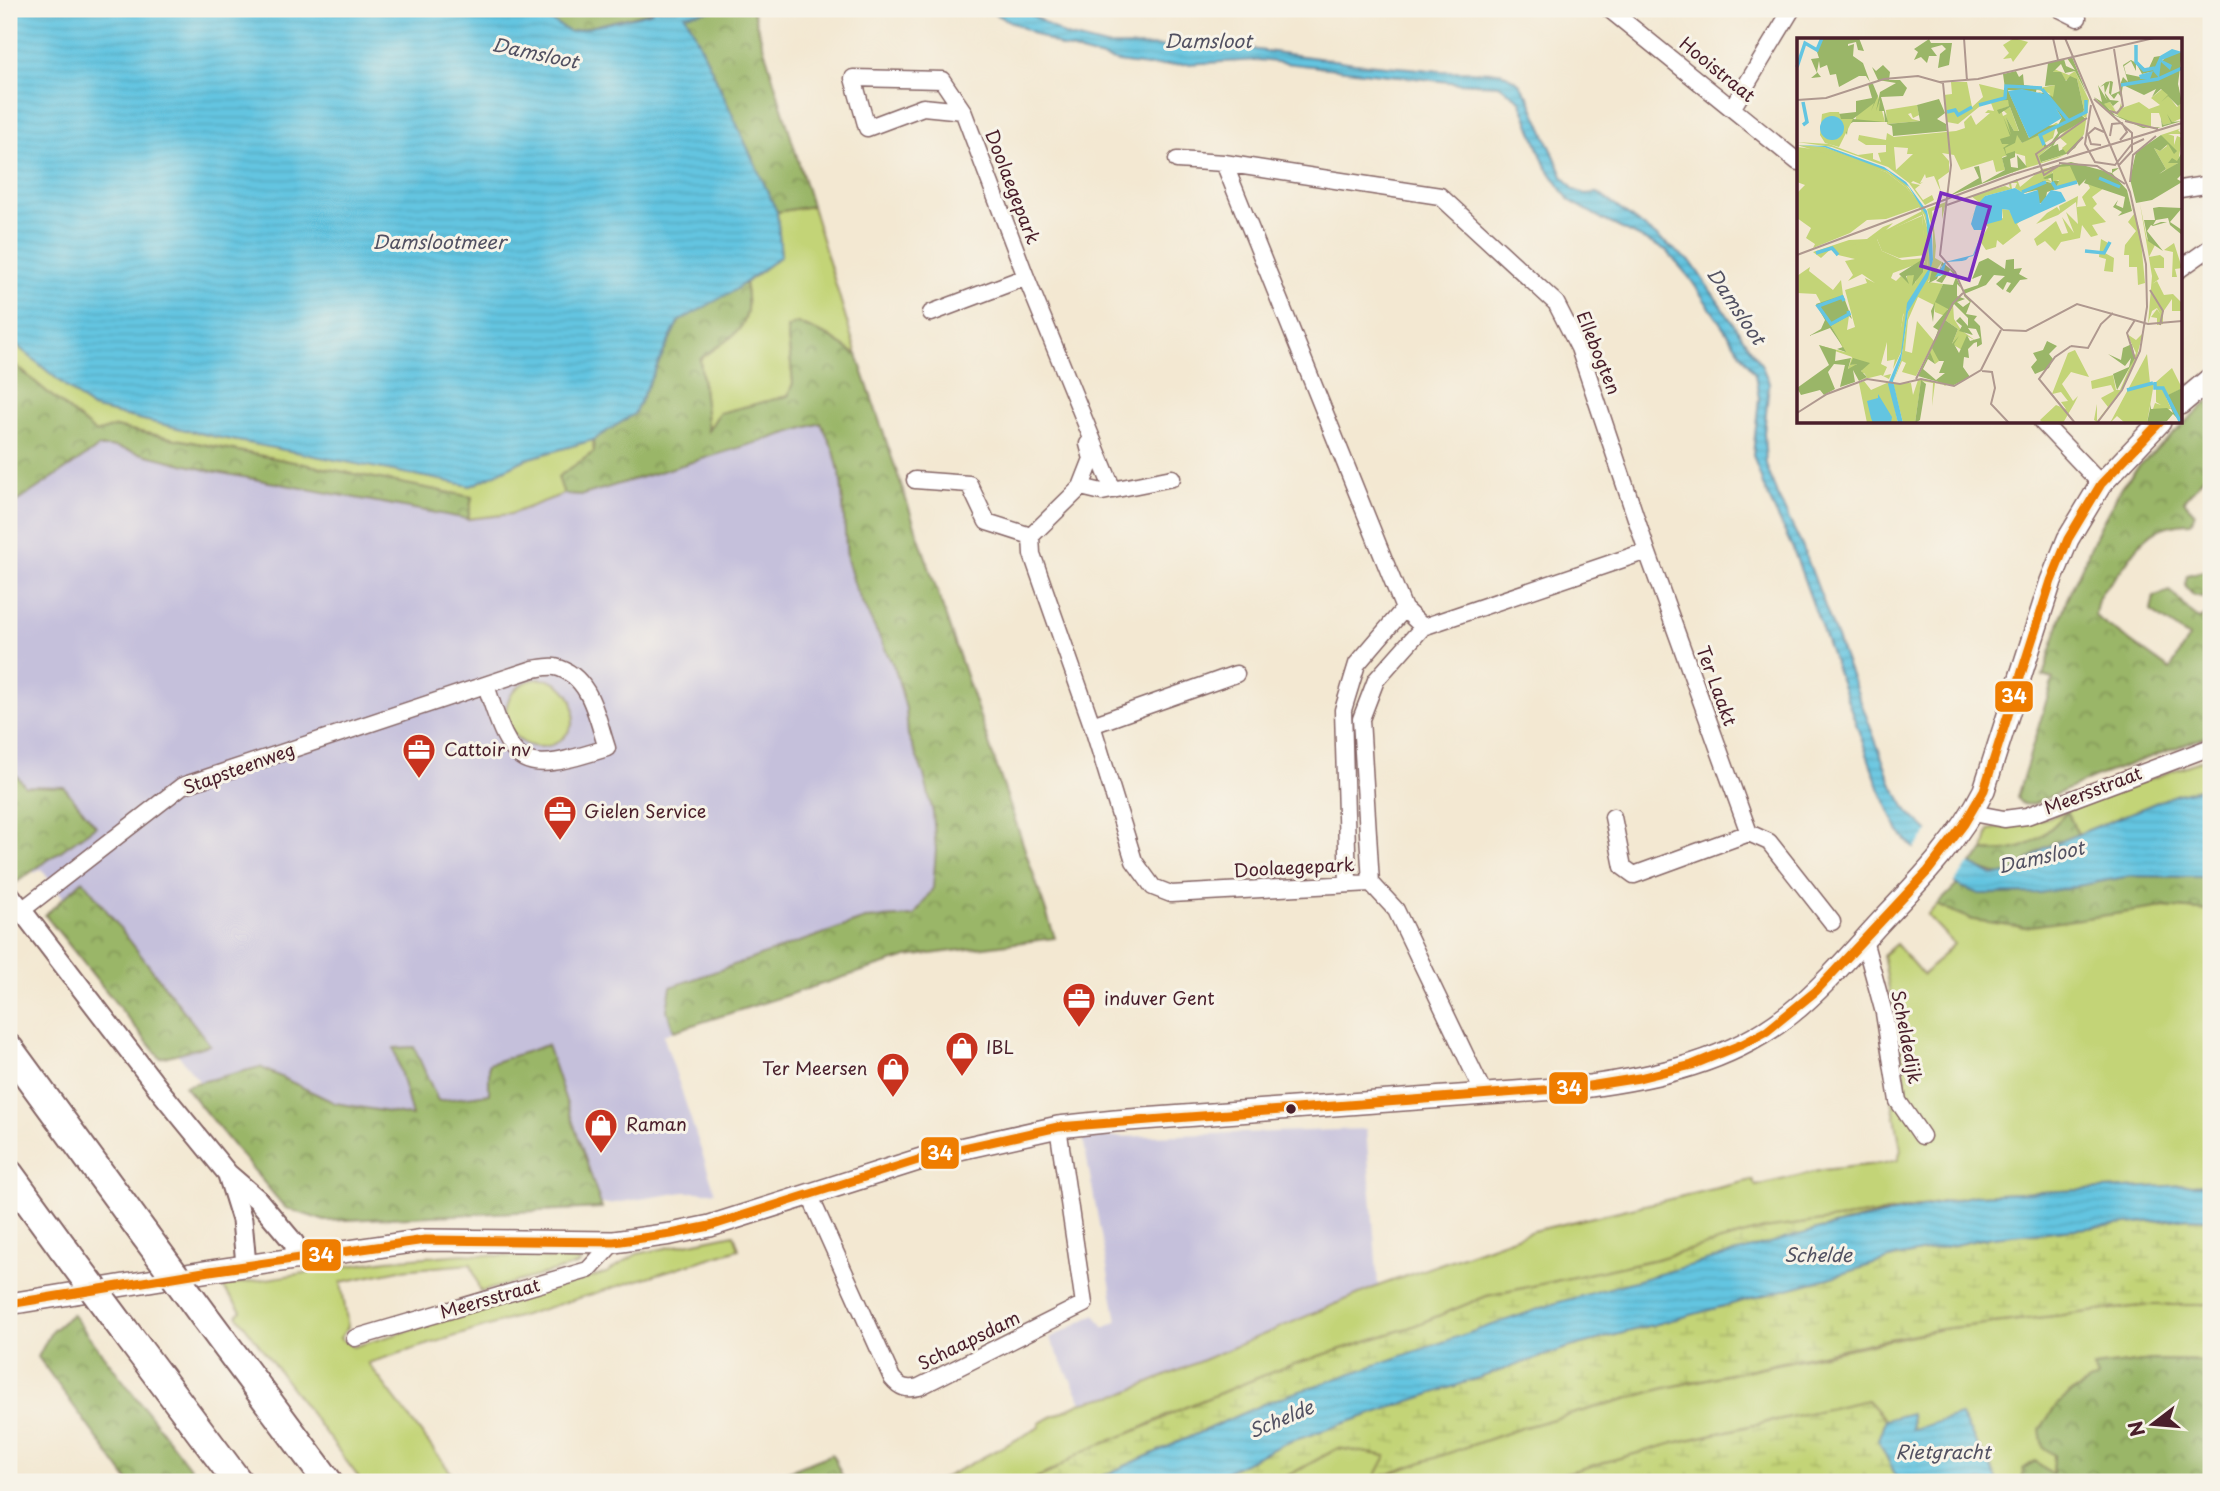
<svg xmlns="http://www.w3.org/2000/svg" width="2220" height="1491" viewBox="0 0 2220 1491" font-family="'Playpen Sans',sans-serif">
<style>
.industrial{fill:#c5c0db}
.green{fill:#c3d477;stroke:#867a51;stroke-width:2}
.forest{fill:url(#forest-crowns);stroke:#726a4a;stroke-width:2}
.wetland{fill:url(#wetland-marsh);stroke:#867a51;stroke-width:2}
.water{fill:url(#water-rules);stroke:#567286;stroke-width:2}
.pier{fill:#f3e8d2}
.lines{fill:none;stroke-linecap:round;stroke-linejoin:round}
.minor-casing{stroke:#856565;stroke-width:19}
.tertiary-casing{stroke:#856565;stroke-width:23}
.secondary-casing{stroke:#856565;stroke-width:24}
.motorway-casing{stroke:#856565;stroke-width:32}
.minor{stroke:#fff;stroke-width:16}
.tertiary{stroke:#fff;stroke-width:19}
.secondary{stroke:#fff;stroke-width:21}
.motorway{stroke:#fff;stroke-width:28}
.motorway-bridge-casing{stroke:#856565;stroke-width:32;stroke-linecap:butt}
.motorway-bridge{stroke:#fff;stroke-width:28}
.bus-1-casing{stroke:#f7f3e8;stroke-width:14}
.bus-1{stroke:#ef7d00;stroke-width:9}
.bus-dot{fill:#4a1f2b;stroke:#f7f3e8;stroke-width:2.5}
.labels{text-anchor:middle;stroke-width:6;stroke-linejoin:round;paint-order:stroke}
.street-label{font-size:18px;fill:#4a1f2b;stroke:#f7f3e8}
.poi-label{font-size:18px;fill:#4a1f2b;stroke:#f7f3e8;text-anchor:start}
.water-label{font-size:19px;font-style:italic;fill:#525162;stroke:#f7f3e8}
.inset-river{fill:none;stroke:#63c5e1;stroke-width:3.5}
.inset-road{fill:none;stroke:#af988f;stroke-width:2}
.view{fill:#7b2cbf;fill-opacity:0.15;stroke:#7b2cbf;stroke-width:3.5}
.inset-edge{fill:none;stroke:#4a1f2b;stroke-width:3.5}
.line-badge{stroke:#f7f3e8;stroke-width:2.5}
.badge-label{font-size:19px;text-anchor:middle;font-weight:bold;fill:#fff}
</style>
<defs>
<pattern id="forest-crowns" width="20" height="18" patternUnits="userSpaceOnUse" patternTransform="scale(1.75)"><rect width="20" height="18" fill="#9ab668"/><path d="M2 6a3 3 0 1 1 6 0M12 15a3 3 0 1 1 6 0" fill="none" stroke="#809356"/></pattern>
<pattern id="wetland-marsh" width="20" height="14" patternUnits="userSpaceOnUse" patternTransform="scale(1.75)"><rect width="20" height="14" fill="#c3d477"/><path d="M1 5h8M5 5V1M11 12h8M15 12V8" fill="none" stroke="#a9b667"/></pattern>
<pattern id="water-rules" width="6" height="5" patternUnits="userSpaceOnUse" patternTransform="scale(1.75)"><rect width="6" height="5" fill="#63c5e1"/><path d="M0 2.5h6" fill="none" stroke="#57a9c1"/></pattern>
</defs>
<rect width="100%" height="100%" fill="#f7f3e8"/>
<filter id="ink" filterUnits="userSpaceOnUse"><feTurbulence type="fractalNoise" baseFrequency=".0143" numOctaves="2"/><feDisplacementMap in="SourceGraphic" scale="14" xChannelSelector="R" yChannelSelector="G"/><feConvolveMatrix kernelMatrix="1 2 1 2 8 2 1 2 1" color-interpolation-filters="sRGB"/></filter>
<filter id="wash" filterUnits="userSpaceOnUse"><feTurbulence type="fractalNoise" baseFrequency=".00686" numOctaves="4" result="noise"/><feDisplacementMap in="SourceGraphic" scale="28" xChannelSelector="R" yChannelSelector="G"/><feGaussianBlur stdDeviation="1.57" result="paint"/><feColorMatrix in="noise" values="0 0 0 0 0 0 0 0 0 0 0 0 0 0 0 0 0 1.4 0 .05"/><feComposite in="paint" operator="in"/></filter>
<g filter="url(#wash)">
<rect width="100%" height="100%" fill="#f3e8d2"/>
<!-- industrial -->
<path class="industrial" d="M 821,422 L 834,451 L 841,479 L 847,559 L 856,590 L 895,669 L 906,709 L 908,735 L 924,775 L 933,813 L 936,850 L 933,888 L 914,916 L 865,919 L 667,1010 L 674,1031 L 663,1035 L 715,1192 L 684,1192 L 609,1204 L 475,1196 L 276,1178 L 96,951 L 65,900 L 41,869 L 35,873 L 9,840 L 9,507 L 99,447 L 115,447 L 211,471 L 468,519 L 511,514 L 564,494 L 583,495 Z
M 1366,1129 L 1378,1286 L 1125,1393 L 1082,1402 L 1050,1339 L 1095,1314 L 1104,1328 L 1117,1321 L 1083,1138 Z"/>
<!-- green -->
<path class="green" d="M 812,206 L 857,355 L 828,336 L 798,323 L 787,328 L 793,383 L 788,396 L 719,413 L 708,432 L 700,359 C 734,333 755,330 745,283 L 781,256 L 777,212 Z
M 9,339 L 92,408 L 212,436 L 471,486 L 526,459 L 593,440 L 594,452 L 558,477 L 564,494 L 511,514 L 468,519 L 472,497 L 115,427 L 96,433 L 9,360 Z
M506 713a34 34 0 1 1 68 0a34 34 0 1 1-68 0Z
M 2211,757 L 2211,786 L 2175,795 L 2078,834 L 2067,813 C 2042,840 2022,855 1984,851 L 1989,830 C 2023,824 2055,819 2086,802 Z
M 1937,905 L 1973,920 L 2164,907 L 2211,911 L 2211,1184 L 1977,1195 L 1896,1211 L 1764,1229 L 1657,1259 L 1487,1296 L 1411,1327 L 1285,1367 L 1181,1409 L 1028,1482 L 936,1482 L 1040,1427 L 1039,1423 L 1080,1403 L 1125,1393 L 1378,1286 L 1533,1231 L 1752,1180 L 1756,1186 L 1822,1170 L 1885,1163 L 1898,1160 L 1901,1149 L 1892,1100 L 1905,1078 L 1883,955 L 1896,944 L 1923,975 L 1954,944 L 1927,915 Z
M 734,1234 L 739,1249 L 368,1363 L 458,1482 L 362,1482 L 237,1315 L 241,1311 L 222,1286 L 387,1260 L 464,1254 L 579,1260 L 580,1264 L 480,1292 L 471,1264 L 400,1270 L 341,1282 L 348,1327 L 340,1338 L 353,1347 L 606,1273 L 637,1254 Z
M 2149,1305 L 2211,1305 L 2211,1361 L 2152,1360 L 2093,1367 L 2097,1378 L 2069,1394 L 2055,1455 L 2053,1474 L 2022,1480 L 2025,1482 L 1999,1482 L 1960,1415 L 1912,1431 L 1911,1413 L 1885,1420 L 1867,1400 L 1678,1442 L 1533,1482 L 1271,1482 L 1280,1480 L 1338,1448 L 1387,1456 L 1375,1478 L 1521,1428 L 1665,1388 L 1941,1329 Z"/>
<!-- forest -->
<path class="forest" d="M 538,9 L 655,9 L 650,12 L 570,32 L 536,12 Z
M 721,9 L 752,9 L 812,206 L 777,212 L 693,29 L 684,14 Z
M 745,283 C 755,330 734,334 700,359 L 708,431 L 719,413 L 788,396 L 793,383 L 787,328 L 797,323 L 828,336 L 857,355 L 1055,938 L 907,957 L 674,1031 L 667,1010 L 671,987 L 865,919 L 914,916 L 933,888 L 936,850 L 933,813 L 924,775 L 908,735 L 906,709 L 895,669 L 856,590 L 847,559 L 841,479 L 834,451 L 821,423 L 583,495 L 564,494 L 558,477 L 594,452 L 593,440 L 634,414 L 678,322 Z
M 9,360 L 96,433 L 115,427 L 472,497 L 468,519 L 211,471 L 115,447 L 99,447 L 9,507 Z
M 2211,399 L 2211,468 L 2184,501 L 2195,513 L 2191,523 C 2150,524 2143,540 2121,570 C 2106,590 2098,588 2095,616 L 2170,670 L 2189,637 L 2151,611 L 2154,596 L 2170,591 C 2182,600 2189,615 2200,619 L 2209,613 L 2211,608 L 2211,735 L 2098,776 L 2034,804 C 2027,805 2020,806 2017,797 L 2053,679 L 2043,676 L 2066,601 L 2100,527 L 2122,486 L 2140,465 Z
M 2211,569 L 2211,599 L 2193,595 L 2185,586 L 2187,575 Z
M 9,766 L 25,786 L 64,787 L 96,826 L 14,884 L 9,877 Z
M 2067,812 L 2078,834 C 2066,839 2053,843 2042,849 C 2010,871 2012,886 1971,864 L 1984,851 C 2023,855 2042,839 2067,812 Z
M 2130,876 L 2211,877 L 2211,911 L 2164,907 L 2024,927 L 1973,920 L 1937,905 L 1957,885 L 1979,894 L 2039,893 Z
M 83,880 L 210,1045 L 160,1058 L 45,915 Z
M 547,1045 L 602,1208 L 325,1221 L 285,1208 L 184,1086 L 260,1067 L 335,1103 L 412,1116 L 394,1048 L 414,1047 L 438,1101 L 489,1094 L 489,1064 Z
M 72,1314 L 88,1335 L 201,1482 L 129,1482 L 38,1357 L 51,1332 Z
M 2152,1360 L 2211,1361 L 2211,1482 L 2025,1482 L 2022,1480 L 2023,1469 L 2035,1461 L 2053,1474 L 2054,1455 L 2043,1447 L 2040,1430 C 2058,1399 2066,1396 2097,1378 L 2093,1367 Z
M 832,1454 L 845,1482 L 761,1482 Z"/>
<!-- wetland -->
<path class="wetland" d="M 1896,1211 L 1820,1229 L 1268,1402 L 1089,1482 L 1028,1482 L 1051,1472 L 1082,1452 L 1152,1424 L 1181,1409 L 1285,1367 L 1411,1327 L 1487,1296 L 1657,1259 L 1764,1229 Z
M 2189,1218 L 2211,1219 L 2211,1305 L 2149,1305 L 1941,1329 L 1878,1341 L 1665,1388 L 1521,1428 L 1374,1479 L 1386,1456 L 1338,1448 L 1280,1480 L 1205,1482 L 1283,1444 L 1567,1348 L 1829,1278 L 1896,1257 L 1992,1237 Z
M 1867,1400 L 1885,1420 L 1878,1440 L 1899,1482 L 1533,1482 L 1678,1442 Z"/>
<!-- water -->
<path class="water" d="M 9,9 L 535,9 L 536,12 L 570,32 L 650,13 L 655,9 L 721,9 L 685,15 L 693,29 L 777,212 L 781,256 L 735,290 L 678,322 L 634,414 L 593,440 L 526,459 L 471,486 L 212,436 L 92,408 L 9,339 Z
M 985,9 L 1022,9 L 1066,36 L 1106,46 L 1235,47 L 1355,63 L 1440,71 L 1501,72 L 1519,83 L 1529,98 L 1563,176 L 1574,190 L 1585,194 L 1598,193 L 1691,262 L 1761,364 L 1769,383 L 1764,433 L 1766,464 L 1777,495 L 1803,548 L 1891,782 L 1908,812 L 1927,830 L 1971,864 L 1993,876 L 2017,871 L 2044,848 L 2175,795 L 2211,786 L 2211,877 L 2130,876 L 2040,893 L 1979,894 L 1957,885 L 1914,848 L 1899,832 L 1880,790 L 1793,549 L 1764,488 L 1753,455 L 1759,398 L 1755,374 L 1689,277 L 1666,250 L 1606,221 L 1569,200 L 1545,165 L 1520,100 L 1499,85 L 1458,83 L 1259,60 L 1147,66 L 1118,62 L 1062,47 Z
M 2211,1184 L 2211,1219 L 2189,1218 L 1992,1237 L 1896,1257 L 1829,1278 L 1567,1348 L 1283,1444 L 1205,1482 L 1089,1482 L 1268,1402 L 1556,1303 L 1820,1229 L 1977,1195 Z
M 1911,1413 L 1912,1430 L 1960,1415 L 1999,1482 L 1899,1482 L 1878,1440 L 1885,1420 Z"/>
<!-- pier -->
<path class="pier" d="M 1931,829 L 1972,861 L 1952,885 L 1913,851 Z"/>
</g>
<g filter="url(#ink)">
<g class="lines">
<defs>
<path id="minor" d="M 1609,9 L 1798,162
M 2060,9 L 2078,18
M 1733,107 L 1792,9
M 963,111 L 942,80 L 853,78 L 867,128 L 923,107 L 963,111 L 1026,277 L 1113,490
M 1177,160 L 1224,163
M 2180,189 L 2211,184
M 2180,269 L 2211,247
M 931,313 L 1026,277
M 2042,422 L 2101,484
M 1172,478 L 1102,492 L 1081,487 L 1031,536 L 1032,554 L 1092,725 L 1134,861 L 1153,887 L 1171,894 L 1371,883 L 1396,910 L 1484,1094
M 915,480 L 969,484 L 987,522 L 1031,536
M 1081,487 L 1092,459 L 1088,444
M 1092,725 L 1236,674
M 1972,813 L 2004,819 L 2027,816 L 2211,747
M 1613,817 L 1623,867 L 1634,875 L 1749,833 L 1647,551
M 1749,833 L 1769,842 L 1832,922
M 1371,883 L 1361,719 L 1376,680 L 1423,627 L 1647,551 L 1579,348 L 1556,303 L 1440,196 L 1224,163 L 1404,609 L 1423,627
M 1348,884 L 1343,710 L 1357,664 L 1404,609
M 22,910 L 182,786 L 533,669 C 540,668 549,666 555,667 C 591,675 597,719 607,748 C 521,775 513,771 486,685
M 1864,940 L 1884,1013 L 1898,1101 L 1922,1136
M 809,1194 L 892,1378 C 900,1388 907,1390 919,1387 L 1084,1304 L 1058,1127
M 355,1338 L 588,1270 L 614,1242"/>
<path id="tertiary" d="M 9,894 L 161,1092 L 228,1174 L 257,1199 L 294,1243 L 297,1257
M 228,1175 L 242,1220 L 246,1265"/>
<path id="secondary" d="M 2180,404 L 2211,378
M 9,1304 L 210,1271 L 425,1240 L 614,1242 L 671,1234 L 710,1226 L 937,1154 L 1058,1127 L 1115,1121 L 1583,1087 C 1658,1077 1730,1062 1790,1014 C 1826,985 1856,948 1887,915 C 1924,876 1960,838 1984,790 L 2051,581 L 2068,539 L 2101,484 L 2160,422"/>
<path id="motorway" d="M 9,1049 L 145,1235
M 9,1174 L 63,1248
M 205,1317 L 328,1482
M 124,1330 L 238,1482"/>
</defs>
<!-- minor casing -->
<use href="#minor" class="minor-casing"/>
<!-- tertiary casing -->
<use href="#tertiary" class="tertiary-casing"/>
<!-- secondary casing -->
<use href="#secondary" class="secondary-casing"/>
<!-- motorway casing -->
<use href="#motorway" class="motorway-casing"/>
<!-- minor -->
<use href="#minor" class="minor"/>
<!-- tertiary -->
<use href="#tertiary" class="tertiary"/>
<!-- secondary -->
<use href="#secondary" class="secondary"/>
<!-- motorway -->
<use href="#motorway" class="motorway"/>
<defs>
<path id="motorway-bridge" d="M 145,1235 L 205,1317
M 63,1248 L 124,1330"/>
</defs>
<!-- motorway-bridge casing -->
<use href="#motorway-bridge" class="motorway-bridge-casing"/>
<!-- motorway-bridge -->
<use href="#motorway-bridge" class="motorway-bridge"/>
<defs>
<path id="bus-1" d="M 9,1304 L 210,1271 L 425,1240 L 614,1242 L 671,1234 L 710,1226 L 937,1154 L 1058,1127 L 1583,1087 L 1639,1078 L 1692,1065 L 1743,1044 L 1767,1031 L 1816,991 L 1928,871 L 1964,824 L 1984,790 L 2051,581 L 2068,539 L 2101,484 L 2160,422"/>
</defs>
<!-- bus-1 casing -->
<use href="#bus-1" class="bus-1-casing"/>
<!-- bus-1 -->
<use href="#bus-1" class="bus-1"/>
</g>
</g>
<!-- icons -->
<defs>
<symbol id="office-pin" viewBox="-11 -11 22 30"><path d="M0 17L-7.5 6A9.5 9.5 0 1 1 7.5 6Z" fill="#c8321e" stroke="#f7f3e8"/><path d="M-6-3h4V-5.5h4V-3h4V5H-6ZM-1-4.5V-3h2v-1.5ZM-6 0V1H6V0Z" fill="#fff"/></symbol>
<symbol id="shop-pin" viewBox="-11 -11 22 30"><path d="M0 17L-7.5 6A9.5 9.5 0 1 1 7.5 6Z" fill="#c8321e" stroke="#f7f3e8"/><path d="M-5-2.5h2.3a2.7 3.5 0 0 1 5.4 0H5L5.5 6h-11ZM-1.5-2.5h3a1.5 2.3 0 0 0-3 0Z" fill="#fff"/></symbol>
</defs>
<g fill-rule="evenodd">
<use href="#office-pin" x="400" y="731" width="38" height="52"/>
<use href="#office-pin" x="541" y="793" width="38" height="52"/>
<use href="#office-pin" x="1060" y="980" width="38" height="52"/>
<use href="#shop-pin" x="943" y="1029" width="38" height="52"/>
<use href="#shop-pin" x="874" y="1050" width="38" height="52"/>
<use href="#shop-pin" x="582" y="1106" width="38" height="52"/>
</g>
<!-- markers -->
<circle class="bus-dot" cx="1291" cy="1109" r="6"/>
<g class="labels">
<!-- street labels -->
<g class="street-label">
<text transform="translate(1717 70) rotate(39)" y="6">Hooistraat</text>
<text transform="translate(1012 187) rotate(69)" y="6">Doolaegepark</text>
<text transform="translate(1598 353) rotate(68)" y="6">Ellebogten</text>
<text transform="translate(1716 686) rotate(70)" y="6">Ter Laakt</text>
<text transform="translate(239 769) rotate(-20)" y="6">Stapsteenweg</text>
<text transform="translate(2093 791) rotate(-21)" y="6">Meersstraat</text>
<text transform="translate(1294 868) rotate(-3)" y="6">Doolaegepark</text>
<text transform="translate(1906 1037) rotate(79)" y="6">Scheldedijk</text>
<text transform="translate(490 1299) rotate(-16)" y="6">Meersstraat</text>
<text transform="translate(969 1341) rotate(-26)" y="6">Schaapsdam</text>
</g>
<!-- poi labels -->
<g class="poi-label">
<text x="444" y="756">Cattoir nv</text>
<text x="584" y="818">Gielen Service</text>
<text x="1104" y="1005">induver Gent</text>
<text x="986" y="1054">IBL</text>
<text x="868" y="1075" text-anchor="end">Ter Meersen</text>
<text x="626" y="1131">Raman</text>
</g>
<!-- water labels -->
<g class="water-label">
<text x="1208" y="48">Damsloot</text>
<text transform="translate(535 53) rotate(12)" y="7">Damsloot</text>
<text x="439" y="249">Damslootmeer</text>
<text transform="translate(1736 306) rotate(56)" y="7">Damsloot</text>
<text transform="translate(2041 857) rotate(-13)" y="7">Damsloot</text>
<text x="1818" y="1262">Schelde</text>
<text transform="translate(1281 1419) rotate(-23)" y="7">Schelde</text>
<text x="1943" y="1459">Rietgracht</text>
</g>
</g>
<!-- overview -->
<g transform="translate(1797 38)">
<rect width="385" height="385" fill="#f3e8d2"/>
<path d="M 217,0 L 231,4 L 216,24 L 214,20 L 206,21 L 212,15 L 206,7 ZM 257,31 L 272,37 L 278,33 L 292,62 L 287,96 L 269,116 L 261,120 L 213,135 L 229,129 L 228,118 L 217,115 L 205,119 L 208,132 L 199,134 L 196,122 L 164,132 L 157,117 L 145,115 L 152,123 L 152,134 L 141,142 L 144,154 L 137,138 L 129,140 L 128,136 L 123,145 L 126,144 L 123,146 L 116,143 L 114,145 L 123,147 L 118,151 L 126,162 L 135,157 L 137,162 L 128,167 L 112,145 L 91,129 L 35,109 L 0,104 L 32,106 L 61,117 L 76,115 L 76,121 L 84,124 L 81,115 L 89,114 L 89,107 L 69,107 L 61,102 L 62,97 L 89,102 L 90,95 L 97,99 L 159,93 L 168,90 L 167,84 L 174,77 L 179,87 L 193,75 L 188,75 L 191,72 L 197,73 L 194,65 L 187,65 L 161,86 L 150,84 L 147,57 L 155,56 L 154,44 L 170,44 L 175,69 L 186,59 L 182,46 L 207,52 L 209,58 L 195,63 L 211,61 L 213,68 L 204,71 L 206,78 L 210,76 L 206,72 L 213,69 L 222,94 L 217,93 L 209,79 L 216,96 L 205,106 L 218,105 L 216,98 L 220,96 L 225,105 L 259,85 L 262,86 L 265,79 L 276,77 L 271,68 L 264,73 L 252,55 L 237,51 L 258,47 L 259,64 L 269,60 L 280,77 L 263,86 L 259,88 L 256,100 L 246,106 L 248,111 L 255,107 L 242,118 L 245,124 L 269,116 L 265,110 L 270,106 L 262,99 L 276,85 L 289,80 L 284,77 L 287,72 L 280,41 L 268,42 L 264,35 L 256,35 ZM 97,109 L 111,110 L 110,116 L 116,116 L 99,132 ZM 373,38 L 382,50 L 371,57 L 380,69 L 385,65 L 385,80 L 374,85 L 366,87 L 362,75 L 354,75 L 354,90 L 350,90 L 324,80 L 306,66 L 313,64 L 319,74 L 325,71 L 322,72 L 324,65 L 325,70 L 342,64 L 352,71 L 363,67 L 354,60 L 369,48 ZM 81,58 L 88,84 L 58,84 L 60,75 ZM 120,67 L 122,77 L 116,80 L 114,75 L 111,76 L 115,81 L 123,83 L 90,86 L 89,72 ZM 385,90 L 381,92 L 385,96 L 371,96 L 377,98 L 377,107 L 380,98 L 385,100 L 381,125 L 363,137 L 369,131 L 357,110 L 363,113 L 370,108 L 364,97 ZM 0,109 L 31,113 L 89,134 L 110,150 L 123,169 L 89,181 L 70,182 L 53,195 L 16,210 L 18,206 L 9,200 L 14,190 L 0,180 L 0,155 L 8,147 L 0,144 ZM 274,126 L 281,144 L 259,149 L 262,142 L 256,144 L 256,134 L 251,141 L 255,144 L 247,143 L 226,155 L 218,150 L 220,145 L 214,145 L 215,151 L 188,158 L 172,183 L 183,165 L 174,158 L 208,148 L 213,150 L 212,146 L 220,141 L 223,149 L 245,131 ZM 291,146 L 307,150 L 295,159 L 300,166 L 296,170 L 309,184 L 295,187 L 301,197 L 294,199 L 285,187 L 283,200 L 264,204 L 258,213 L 248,203 L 240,208 L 237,201 L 259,183 L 265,196 L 271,195 L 265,179 L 277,195 L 269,174 L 281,186 L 279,164 L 261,177 L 239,186 L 250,175 L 260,169 L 263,173 L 262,168 L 281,158 L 280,169 L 289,168 L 285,159 L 293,150 ZM 332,159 L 343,193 L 348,245 L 341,247 L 340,229 L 327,229 L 332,229 L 332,217 L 327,217 L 328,207 L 339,193 L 331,184 L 337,176 ZM 149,164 L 145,181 L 145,169 L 135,173 L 139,208 L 138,220 L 145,224 L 131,244 L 146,246 L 139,264 L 151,270 L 148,278 L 138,274 L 137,267 L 121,259 L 111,282 L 108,313 L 115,315 L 120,283 L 137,303 L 142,323 L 138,326 L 131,315 L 119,338 L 105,334 L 109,325 L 105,323 L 96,344 L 104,322 L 111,274 L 136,222 L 136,194 L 130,171 ZM 343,166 L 350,201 L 358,207 L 352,219 L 363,217 L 367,220 L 367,230 L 357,230 L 362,241 L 355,246 L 360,243 L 367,257 L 376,256 L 385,265 L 385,273 L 375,273 L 375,261 L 366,274 L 366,286 L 360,287 L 360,280 L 354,279 L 360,271 L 364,277 L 360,270 L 355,273 L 351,286 L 355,238 ZM 205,171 L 212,172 L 219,185 L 226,181 L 220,186 L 224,193 L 206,207 L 200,202 L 199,209 L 189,212 L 183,203 L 191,189 L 188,186 L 206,180 ZM 125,173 L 133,199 L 130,232 L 106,277 L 100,321 L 90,323 L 90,304 L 84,326 L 90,329 L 86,338 L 94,336 L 92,341 L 84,337 L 64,342 L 70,339 L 67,335 L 64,337 L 65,327 L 71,325 L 58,323 L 53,327 L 60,325 L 58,329 L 51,331 L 55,319 L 21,307 L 48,314 L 34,288 L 52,278 L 50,292 L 58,289 L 48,252 L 70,245 L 68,240 L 78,245 L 65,236 L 51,243 L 56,237 L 48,223 L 58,221 L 41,217 L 35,210 L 24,220 L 16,214 L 52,202 L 70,201 L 86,189 L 96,185 L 89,192 ZM 125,177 L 128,220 L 105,222 L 85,213 L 79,199 ZM 128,223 L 118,245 L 118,236 L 110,238 L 110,243 L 104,238 L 99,243 L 94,240 L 96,235 ZM 304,201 L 313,206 L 308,215 L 317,220 L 316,234 L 307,233 L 309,221 L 302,219 ZM 377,205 L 385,230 L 378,231 L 380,239 L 375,239 L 376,214 L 367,212 ZM 13,229 L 12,233 L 36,252 L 44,242 L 46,257 L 24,265 L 19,256 L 0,255 L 0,238 ZM 156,266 L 157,281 L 164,292 L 179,303 L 170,298 L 165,312 L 155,306 L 161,291 L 148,282 ZM 346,295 L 339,321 L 330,342 L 319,361 L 300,384 L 297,382 L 300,366 L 300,383 L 311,369 L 304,360 L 317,353 L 314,347 L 295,351 L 294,343 L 316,337 L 319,352 L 323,352 L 339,315 L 330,296 L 339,302 ZM 278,312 L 292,339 L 274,334 L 265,346 L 276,363 L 281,358 L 277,366 L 266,385 L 246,385 L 243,382 L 259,367 L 269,371 L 264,364 L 271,363 L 264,354 L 255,356 L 271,315 ZM 350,316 L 353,345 L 357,345 L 350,385 L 328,385 L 320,378 L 313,385 ZM 375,330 L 385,350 L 369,359 L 374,371 L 356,371 L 358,365 L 364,367 L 359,364 L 359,344 ZM 121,342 L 128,342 L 151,348 L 138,345 L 135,368 L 136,345 L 124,343 L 118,385 L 106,385 L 96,345 L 114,345 L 116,357 ZM 67,343 L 74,352 L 92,344 L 101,385 L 70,385 L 62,345 Z" fill="#c3d477" fill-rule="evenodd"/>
<path d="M 62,0 L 67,13 L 61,12 L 59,4 L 51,6 L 51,8 L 57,6 L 56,18 L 66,25 L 73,44 L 69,38 L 62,38 L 42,49 L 39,36 L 33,37 L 30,27 L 23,30 L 22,23 L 20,34 L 24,39 L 14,40 L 20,35 L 14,21 L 22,20 L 19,11 L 25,1 ZM 132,1 L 134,5 L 155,5 L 152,27 L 141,30 L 143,16 L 149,11 L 145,7 L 134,10 L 140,18 L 132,18 L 130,25 L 124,19 L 117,22 L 121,14 L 117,11 ZM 385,14 L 381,46 L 385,65 L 381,68 L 371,58 L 364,64 L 371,57 L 364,51 L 355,59 L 359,51 L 347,57 L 326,47 L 324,59 L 321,55 L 317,61 L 312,55 L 313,43 L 308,55 L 313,62 L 322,63 L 316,68 L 320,74 L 313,64 L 307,66 L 318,77 L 350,90 L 365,89 L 364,80 L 366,87 L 374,85 L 370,76 L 361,75 L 370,76 L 375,84 L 385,83 L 361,90 L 346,90 L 312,75 L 297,59 L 305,64 L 301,47 L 310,62 L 308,57 L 307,47 L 303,49 L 309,44 L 314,43 L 316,44 L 314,57 L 323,53 L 321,37 L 323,47 L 326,39 L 331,44 L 326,27 L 334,22 L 351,32 L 357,19 L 363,18 L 362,26 L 371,17 ZM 334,23 L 339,33 L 339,25 L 345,36 L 353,34 L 353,41 L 329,36 L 327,28 ZM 275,19 L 290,56 L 278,33 L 268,35 L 264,26 L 256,34 L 264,34 L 269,43 L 273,38 L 280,41 L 287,72 L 284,77 L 289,81 L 263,96 L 256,108 L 261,106 L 262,113 L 256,116 L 266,111 L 269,115 L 287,96 L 278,110 L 269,116 L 244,124 L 242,118 L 256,107 L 248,111 L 244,101 L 251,109 L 261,95 L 259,89 L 225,105 L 220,97 L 218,105 L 208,110 L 209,116 L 218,113 L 218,119 L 213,121 L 214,129 L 221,130 L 220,117 L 230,129 L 152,158 L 182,140 L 177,129 L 182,128 L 185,145 L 208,132 L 205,120 L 210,118 L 209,117 L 207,111 L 206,110 L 212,106 L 205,106 L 203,101 L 213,98 L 206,78 L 214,97 L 209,79 L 217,93 L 222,93 L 213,69 L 202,76 L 200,72 L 212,68 L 211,62 L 195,63 L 209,58 L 206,36 L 219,33 L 222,39 L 226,36 L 227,47 L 240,49 L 239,54 L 211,52 L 232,100 L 246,88 L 261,87 L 265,80 L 251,58 L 240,54 L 246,55 L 244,51 L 256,59 L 258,47 L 248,48 L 251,25 L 267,21 L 269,28 L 278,32 L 270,20 ZM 86,27 L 93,34 L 92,42 L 103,42 L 110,50 L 106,58 L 84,59 L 91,84 L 56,84 L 51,87 L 50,97 L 41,76 L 59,74 L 59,63 L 75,60 L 71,46 L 76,46 L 81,58 L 74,73 L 77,65 L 56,81 L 88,84 L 87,73 L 82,73 L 83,62 L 79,73 L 83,54 L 99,45 L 81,42 L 75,29 L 79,33 ZM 142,61 L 148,75 L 140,81 L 149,86 L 150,93 L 96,98 L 95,88 L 90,86 L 123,83 L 120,67 ZM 364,97 L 380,113 L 377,116 L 371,106 L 363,113 L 357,110 L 369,131 L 362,136 L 381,125 L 371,125 L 375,120 L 380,123 L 384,116 L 385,136 L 380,141 L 385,144 L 355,162 L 339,165 L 333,141 L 339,114 ZM 274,124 L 315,135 L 315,131 L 322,130 L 315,135 L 330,152 L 335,173 L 321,178 L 325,174 L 316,169 L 321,162 L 319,167 L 326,170 L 328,159 L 287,145 L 289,141 L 282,148 L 273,128 L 250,130 ZM 256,135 L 256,143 L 262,143 L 259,149 L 270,148 L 250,154 L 248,165 L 242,165 L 240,152 L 226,155 L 246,143 L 255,145 L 254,140 L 248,141 L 246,140 ZM 362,169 L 385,170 L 373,184 L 385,192 L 385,197 L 373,187 L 371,180 L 359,182 L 356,187 L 364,184 L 370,184 L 356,188 L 354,187 L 350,193 L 366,213 L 351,203 L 347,182 L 358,182 L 356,170 ZM 191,220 L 208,231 L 209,222 L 217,221 L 217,231 L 225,230 L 222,236 L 231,241 L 223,242 L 213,255 L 209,253 L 214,245 L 210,244 L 206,252 L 199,246 L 208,238 L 197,237 L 189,247 L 167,256 L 174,263 L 169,276 L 180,278 L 177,282 L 183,288 L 185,306 L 180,309 L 180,304 L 177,305 L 171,311 L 172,320 L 167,319 L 166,329 L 173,339 L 155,348 L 121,338 L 133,314 L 138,326 L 131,321 L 126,331 L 139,342 L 148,335 L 142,335 L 147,323 L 142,323 L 135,310 L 141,292 L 136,289 L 151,271 L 138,264 L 136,284 L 134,273 L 146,246 L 156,247 L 159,239 L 153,232 L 145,245 L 139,243 L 148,235 L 145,227 L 140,241 L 132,245 L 135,232 L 142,234 L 145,224 L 157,234 L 164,250 L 160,246 L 160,258 L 168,261 L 160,264 L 166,269 L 173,264 L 167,258 L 166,252 L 181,247 L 185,237 L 175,241 L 182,224 ZM 157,266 L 171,280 L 171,288 L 163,279 L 159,283 L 165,288 L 162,293 L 176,297 L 171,290 L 179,291 L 183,300 L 173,303 L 170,297 L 162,315 L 157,306 L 162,298 L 155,306 L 161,291 L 148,282 ZM 126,221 L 126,234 L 115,248 L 117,237 L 109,238 L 112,246 L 102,236 ZM 46,257 L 55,281 L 52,278 L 34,288 L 49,314 L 40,311 L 46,309 L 33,290 L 12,298 L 24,291 L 28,282 L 19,266 ZM 250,303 L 260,308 L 252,316 L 256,321 L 252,330 L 238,336 L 234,329 L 240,322 L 236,315 L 246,312 ZM 335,306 L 338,320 L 320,352 L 316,336 L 332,329 L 334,320 L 328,328 L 311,316 L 324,322 L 326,310 ZM 22,307 L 39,312 L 38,323 L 54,320 L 51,331 L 60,326 L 53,327 L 56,320 L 73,325 L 64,333 L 70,339 L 62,343 L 56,332 L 58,344 L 43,349 L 48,327 L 37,326 L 31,334 L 38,351 L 27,357 L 23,352 L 4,357 L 0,350 L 32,327 ZM 124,342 L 129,346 L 123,382 L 118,385 ZM 385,350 L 385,385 L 376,376 L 370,383 L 350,385 L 354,366 L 354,371 L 370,370 L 376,375 L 369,358 Z" fill="#9ab668" fill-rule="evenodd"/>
<path d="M 0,107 L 27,109 L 86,130 L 108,145 L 128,172 L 134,197 L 133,229 L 127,243 L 110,265 L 106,310 L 96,331 L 108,269 L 112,260 L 130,231 L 133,199 L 127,177 L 110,150 L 89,134 ZM 125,178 L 129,217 L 102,220 L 85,213 L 80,201 L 59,209 L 61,218 L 54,208 Z" fill="#c3d477"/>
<path d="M 33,74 L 42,74 L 44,81 L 56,81 L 42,109 L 28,105 L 23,97 L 25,76 Z" fill="#c3d477"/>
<path d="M 375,11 L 385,14 L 365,22 L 375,27 L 373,32 L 364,24 L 362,40 L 356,33 L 353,41 L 343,41 L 342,37 L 356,33 L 363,18 ZM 225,51 L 251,57 L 265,80 L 232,100 L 211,53 ZM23 90a12 12 0 1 1 24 0a12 12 0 1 1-24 0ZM 0,107 L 29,108 L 87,129 L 109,144 L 130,173 L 135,197 L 136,222 L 131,240 L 111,274 L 104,322 L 96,343 L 106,385 L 101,385 L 91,346 L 104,315 L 110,265 L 133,229 L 129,177 L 112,149 L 91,133 L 27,109 ZM 218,150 L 228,156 L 241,152 L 243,166 L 254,152 L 264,154 L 269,163 L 218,186 L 212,172 L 205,171 L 205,182 L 187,187 L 185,201 L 177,217 L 176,218 L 172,219 L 169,222 L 165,223 L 149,224 L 146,237 L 138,239 L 148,224 L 176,217 L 186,192 L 177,192 L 174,186 L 179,168 L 188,158 ZM 81,356 L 95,379 L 94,385 L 76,385 L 74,380 L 70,363 L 81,360 Z" fill="#63c5e1"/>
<path class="inset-river" d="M 339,7 L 339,24 L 347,32 L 358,30M 0,29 L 8,5 L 20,12 L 25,0M 324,47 L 361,41 L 385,30M 245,51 L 271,82M 182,67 L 208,60 L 209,48 L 245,50M 150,74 L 158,72 L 161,77 L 175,69M 6,87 L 10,84 L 6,64M 247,107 L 243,97 L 289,74 L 289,62M 302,140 L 323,149M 255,144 L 259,150 L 280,144M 225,154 L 249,144M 288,213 L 307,215 L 313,204M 19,215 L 35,210 L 41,217M 47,263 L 45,259 L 21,268 L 34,286 L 52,276 L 51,273M 358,344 L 358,350 L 366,350 L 384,385M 330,352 L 356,345"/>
<path class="inset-road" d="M 167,0 L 170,43M 256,0 L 261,22M 268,0 L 333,154 L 349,226 L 350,269 L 343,313 L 325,352 L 300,385M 143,44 L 181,41 L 357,0M 146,45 L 154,127 L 143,217 L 158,234 L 168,257 L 206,292M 297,61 L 335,95 L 335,113 L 322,127M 0,62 L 29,60 L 87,41 L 121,38 L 146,45M 294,67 L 288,106 L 298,124 L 318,127 L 334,107 L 347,101M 313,73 L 320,75 L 326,68 L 317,11M 328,83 L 361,91M 313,98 L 315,86 L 325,85 L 330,94 L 323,102M 304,107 L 294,106 L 291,96 L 298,90 L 307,94M 270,116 L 286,99M 262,125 L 300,128 L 328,146M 263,127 L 247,137 L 239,116 L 290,80M 333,144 L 336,117 L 359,98M 150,167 L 263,127M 0,217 L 214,137 L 385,85M 353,252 L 366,273 L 363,287M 338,282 L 330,295 L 338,321M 206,292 L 229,293 L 280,266 L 351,286 L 385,283M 274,308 L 258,319 L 242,341 L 278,385M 274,308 L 291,310 L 304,286 L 316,275M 185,333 L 195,334 L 198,350 L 194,366 L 212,385M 119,341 L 156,265 L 166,255M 0,375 L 30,356 L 70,341 L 103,346 L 124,341 L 157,348 L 184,332 L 204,292"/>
<path class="view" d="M 144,155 L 193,169 L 172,242 L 124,228 Z"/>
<rect width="385" height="385" class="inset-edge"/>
</g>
<g class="line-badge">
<rect x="1994" y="680" width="40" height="33" rx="7" fill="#ef7d00"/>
<rect x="1548" y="1071" width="41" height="34" rx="7" fill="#ef7d00"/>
<rect x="920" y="1136" width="40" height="34" rx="7" fill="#ef7d00"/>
<rect x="301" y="1238" width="41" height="34" rx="7" fill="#ef7d00"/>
</g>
<g class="badge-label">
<text x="2014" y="703">34</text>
<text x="1569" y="1095">34</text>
<text x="940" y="1160">34</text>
<text x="321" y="1262">34</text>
</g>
<!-- margin -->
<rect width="2220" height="1491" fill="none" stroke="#f7f3e8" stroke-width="35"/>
<!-- north arrow -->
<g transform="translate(2153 1424) rotate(254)" stroke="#f7f3e8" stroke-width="5" paint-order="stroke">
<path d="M0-5L12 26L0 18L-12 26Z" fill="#4a1f2b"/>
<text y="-10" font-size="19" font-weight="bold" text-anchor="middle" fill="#4a1f2b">N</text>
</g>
</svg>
